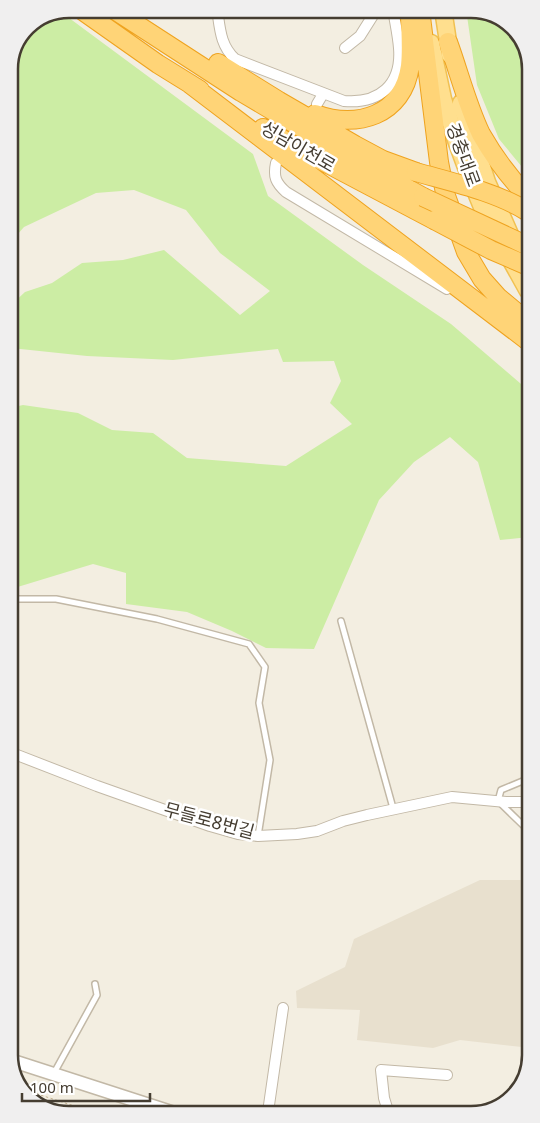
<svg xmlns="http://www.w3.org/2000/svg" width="540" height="1123" viewBox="0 0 540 1123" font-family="'Noto Sans','Noto Sans KR',sans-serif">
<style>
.residential{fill:#e8e0ce}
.green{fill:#cceda4}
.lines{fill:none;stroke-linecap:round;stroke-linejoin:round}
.service-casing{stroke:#c2b8a6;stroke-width:8}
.minor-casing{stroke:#c2b8a6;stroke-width:12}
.tertiary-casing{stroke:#c2b8a6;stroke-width:15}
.primary-casing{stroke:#f1c151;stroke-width:19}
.trunk-casing{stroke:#efa31f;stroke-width:20}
.path{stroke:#c3b292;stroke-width:1;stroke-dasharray:2.5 2.5;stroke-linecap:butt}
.service{stroke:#fff;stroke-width:5}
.minor{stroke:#fff;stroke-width:10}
.tertiary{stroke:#fff;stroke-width:12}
.primary{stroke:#ffdf8e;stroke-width:16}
.trunk{stroke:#ffd477;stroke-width:18}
.trunk-bridge-casing{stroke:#efa31f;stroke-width:20;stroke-linecap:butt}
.trunk-bridge{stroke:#ffd477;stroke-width:18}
.labels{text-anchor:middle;stroke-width:5;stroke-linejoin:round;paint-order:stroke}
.street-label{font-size:18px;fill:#453d31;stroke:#fff}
.rim{fill:none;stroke:#453d31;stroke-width:2.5}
</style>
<rect width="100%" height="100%" fill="#f3eee1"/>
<!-- residential -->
<path class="residential" d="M 480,880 L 530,880 L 531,1048 L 460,1040 L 433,1048 L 357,1040 L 360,1010 L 297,1008 L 296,991 L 345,967 L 354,939 Z"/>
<!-- green -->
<path class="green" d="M 466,9 L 476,9 L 508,21 L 527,46 L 527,173 L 499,139 L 477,85 Z
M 61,12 L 253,154 L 268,196 L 363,265 L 451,324 L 528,390 L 529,537 L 500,540 L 478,462 L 450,437 L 414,462 L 379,500 L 314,649 L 266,648 L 232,631 L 187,612 L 126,604 L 126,573 L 93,564 L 11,589 L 10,408 L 23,405 L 78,413 L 112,430 L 153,433 L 187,458 L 286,466 L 352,424 L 330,403 L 341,381 L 334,361 L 283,362 L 278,349 L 173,360 L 87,356 L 11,348 L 10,306 L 25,292 L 52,283 L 82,263 L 123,260 L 164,250 L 240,315 L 270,291 L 220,253 L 186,210 L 134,190 L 96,193 L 24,227 L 10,243 L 9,64 L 26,26 Z"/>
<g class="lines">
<defs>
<path id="service" d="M 11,599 L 56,599 L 157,619 L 249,644 L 265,667 L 259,703 L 270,760 L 258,836
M 341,621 L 393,808
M 530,778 L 501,790 L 498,801 L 530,832
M 54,1073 L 97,995 L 95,984"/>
<path id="minor" d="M 217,9 C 220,28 220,45 235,59 L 344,101 C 379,104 402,85 399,48 C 398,35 395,22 393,9
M 345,48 L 360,36 L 377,9
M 317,104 L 323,94
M 276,163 C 273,177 276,183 286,192 L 447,289
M 12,753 L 97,786 L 210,826 L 238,834 L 258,836 L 297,834 L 317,831 L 343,821 L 367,815 L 452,797 L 506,802 L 530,802
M 388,1111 L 384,1098 L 381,1070 L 447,1075
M 268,1112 L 283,1008"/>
<path id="tertiary" d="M 13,1061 L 174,1113"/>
<path id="primary" d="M 443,9 L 450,55
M 431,43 L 443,99 L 457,143 L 470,178 L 484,212 L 528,291
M 461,103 L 487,182 L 515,246"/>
<path id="trunk" d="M 80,9 L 158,64 L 200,90
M 113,9 L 241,92 L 356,160 L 423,197
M 420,9 L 439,162 L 445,193 L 466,252 L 482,279 L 498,297 L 528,322
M 448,42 C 459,72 467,105 481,134 C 494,157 510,178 528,197
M 218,63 L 279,101 L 355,145 L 383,160 L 416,172
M 190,84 L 528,341
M 315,114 C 357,129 403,116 410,66 C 412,48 410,30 410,12
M 263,128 L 307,153 L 434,220"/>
</defs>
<!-- service casing -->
<use href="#service" class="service-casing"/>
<!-- minor casing -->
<use href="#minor" class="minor-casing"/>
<!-- tertiary casing -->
<use href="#tertiary" class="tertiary-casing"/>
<!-- primary casing -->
<use href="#primary" class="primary-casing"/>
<!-- trunk casing -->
<use href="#trunk" class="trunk-casing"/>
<!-- path -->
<path class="path" d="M 22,1089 L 99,1114"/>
<!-- service -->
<use href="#service" class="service"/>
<!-- minor -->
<use href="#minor" class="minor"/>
<!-- tertiary -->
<use href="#tertiary" class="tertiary"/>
<!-- primary -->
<use href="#primary" class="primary"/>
<!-- trunk -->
<use href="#trunk" class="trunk"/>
<defs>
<path id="trunk-bridge" d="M 416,172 C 451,182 497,192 528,212
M 423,197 L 528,246
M 434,220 L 491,250 L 528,266"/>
</defs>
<!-- trunk-bridge casing -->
<use href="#trunk-bridge" class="trunk-bridge-casing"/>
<!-- trunk-bridge -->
<use href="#trunk-bridge" class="trunk-bridge"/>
</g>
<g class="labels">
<!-- street labels -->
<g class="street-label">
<text transform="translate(298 147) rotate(30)" y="6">성남이천로</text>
<text transform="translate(463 155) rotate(70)" y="6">경충대로</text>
<text transform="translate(209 821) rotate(15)" y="6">무들로8번길</text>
</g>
</g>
<!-- crop -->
<path d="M0 0H540V1123H0ZM69 18H471A51 51 0 0 1 522 69V1055A51 51 0 0 1 471 1106H69A51 51 0 0 1 18 1055V69A51 51 0 0 1 69 18Z" fill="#f0efef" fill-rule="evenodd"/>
<path class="rim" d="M69 18H471A51 51 0 0 1 522 69V1055A51 51 0 0 1 471 1106H69A51 51 0 0 1 18 1055V69A51 51 0 0 1 69 18Z"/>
<!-- scale -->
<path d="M22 1093v8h128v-8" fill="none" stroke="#453d31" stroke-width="2.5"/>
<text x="30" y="1093" font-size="15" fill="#453d31" stroke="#ffffff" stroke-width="4" paint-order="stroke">100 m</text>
</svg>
